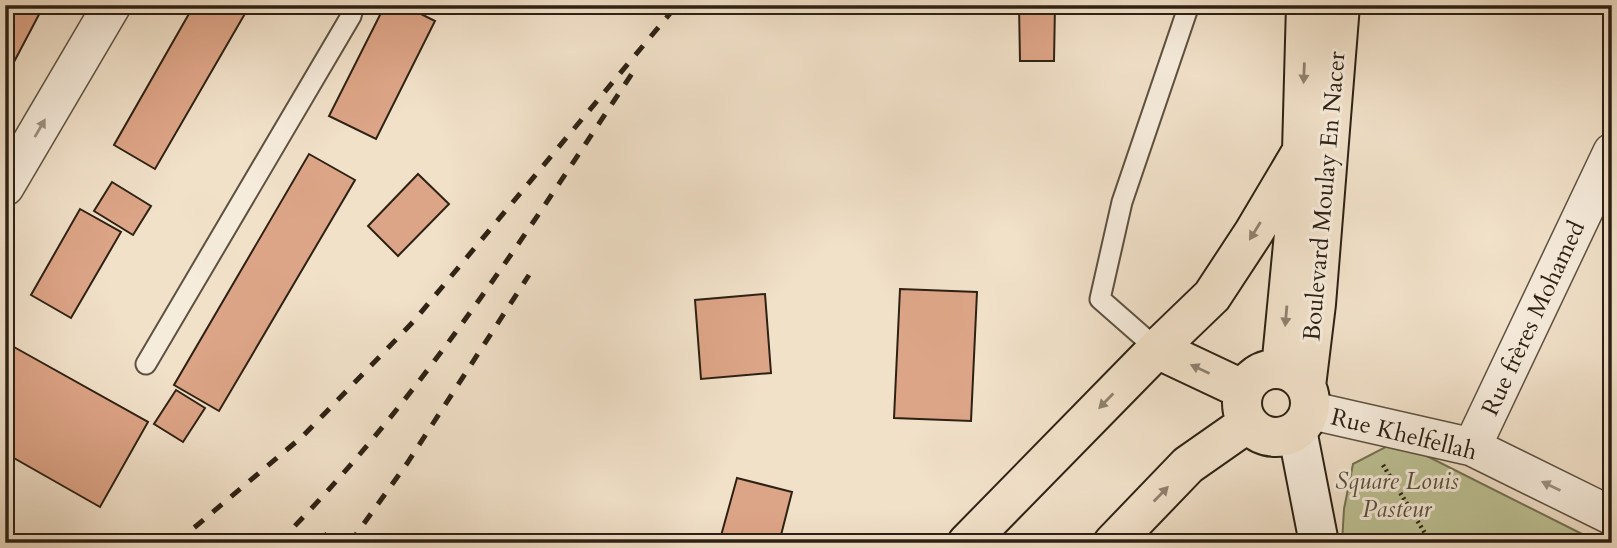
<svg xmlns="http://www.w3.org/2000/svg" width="1617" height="548" viewBox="0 0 1617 548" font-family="Cardo,serif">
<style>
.green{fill:#bdc295;stroke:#757254;stroke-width:2}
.building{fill:#dda587;stroke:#2d2114;stroke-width:2}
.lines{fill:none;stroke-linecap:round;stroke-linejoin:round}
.service-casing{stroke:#5e5141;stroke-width:23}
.minor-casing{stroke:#5e5141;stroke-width:40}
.secondary-casing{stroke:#2d2114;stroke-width:42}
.primary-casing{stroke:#2d2114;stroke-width:42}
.path{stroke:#2d2114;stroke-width:4.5;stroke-dasharray:2 3.5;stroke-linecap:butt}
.service{stroke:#f6ecdc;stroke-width:19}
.minor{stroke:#f6ecdc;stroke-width:37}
.secondary{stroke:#f6ecdc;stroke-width:38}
.primary{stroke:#f1e1c9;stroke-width:38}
.rail{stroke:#2d2114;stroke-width:5;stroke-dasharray:12 12;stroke-linecap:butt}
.oneway{fill:#8f816e}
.oneway2{fill:#9c9182}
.labels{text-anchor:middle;stroke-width:6;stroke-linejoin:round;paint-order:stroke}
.street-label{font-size:24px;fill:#2d2114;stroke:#f6ecdc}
.park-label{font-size:24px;font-style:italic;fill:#58513b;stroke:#f6ecdc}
</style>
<rect width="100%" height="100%" fill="#f1e1c9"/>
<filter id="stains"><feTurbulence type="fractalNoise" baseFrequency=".00286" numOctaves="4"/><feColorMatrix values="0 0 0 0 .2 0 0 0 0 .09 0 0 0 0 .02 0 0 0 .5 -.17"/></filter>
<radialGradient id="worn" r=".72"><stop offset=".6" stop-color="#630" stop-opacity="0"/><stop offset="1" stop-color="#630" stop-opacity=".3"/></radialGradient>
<!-- green -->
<path class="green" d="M 1397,441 L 1600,543 L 1342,543 L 1344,509 L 1353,464 Z"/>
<!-- building -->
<path class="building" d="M 5,5 L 44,5 L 5,79 Z
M 194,5 L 250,5 L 155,169 L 114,145 Z
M 385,5 L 403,5 L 435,21 L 376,139 L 329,116 Z
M 1019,5 L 1055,5 L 1054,61 L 1020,61 Z
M 309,154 L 355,180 L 219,411 L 174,385 Z
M 418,174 L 449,204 L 398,256 L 368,226 Z
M 112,182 L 151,206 L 133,235 L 94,211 Z
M 80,209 L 121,232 L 71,318 L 31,295 Z
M 900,289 L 977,292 L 971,421 L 894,418 Z
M 765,294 L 771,373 L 701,379 L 695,300 Z
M 5,342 L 148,422 L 100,507 L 5,453 Z
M 176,390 L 205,408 L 183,442 L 154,424 Z
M 737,478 L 792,492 L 779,543 L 719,543 Z"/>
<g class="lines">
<defs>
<path id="service" d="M 1157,349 L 1100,299 L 1122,202 L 1189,5
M 146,364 L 351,16 L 354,5"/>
<path id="minor" d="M 5,187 L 112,5
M 1309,410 L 1472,447 L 1612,516
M 1472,447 L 1612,152"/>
<path id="secondary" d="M 1297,430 L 1319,543"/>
<path id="primary" d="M 1157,349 L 1244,390
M1242 403a34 34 0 1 1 68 0a34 34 0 1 1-68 0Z
M 1281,369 L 1302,151 L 1306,5
M 1306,386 L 1316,304 L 1340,5
M 967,543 L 1157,349 L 1212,296 L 1254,232 L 1302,151
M 1113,543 L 1188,465 L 1248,423"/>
</defs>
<!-- service casing -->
<use href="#service" class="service-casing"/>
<!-- minor casing -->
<use href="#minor" class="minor-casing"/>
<!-- secondary casing -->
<use href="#secondary" class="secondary-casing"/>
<!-- primary casing -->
<use href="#primary" class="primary-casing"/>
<!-- path -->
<path class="path" d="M 1383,465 L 1431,543"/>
<!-- service -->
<use href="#service" class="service"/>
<!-- minor -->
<use href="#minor" class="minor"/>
<!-- secondary -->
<use href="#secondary" class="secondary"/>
<!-- primary -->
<use href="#primary" class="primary"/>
<!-- rail -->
<path class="rail" d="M 176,543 L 303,436 L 413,322 L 677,5
M 278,543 C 419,402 527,232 637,66
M 320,543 L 332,527
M 350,543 L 408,462 L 529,275"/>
</g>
<!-- one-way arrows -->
<defs><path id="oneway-solid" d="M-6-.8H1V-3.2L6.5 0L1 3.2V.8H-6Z" transform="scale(1.75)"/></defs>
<g class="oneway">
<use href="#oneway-solid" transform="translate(1304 73) rotate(92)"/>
<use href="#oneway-solid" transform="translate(1255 231) rotate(122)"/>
<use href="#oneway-solid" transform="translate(1286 316) rotate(95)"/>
<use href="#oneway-solid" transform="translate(1200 369) rotate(-155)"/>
<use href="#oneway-solid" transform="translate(1106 401) rotate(134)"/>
<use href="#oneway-solid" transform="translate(1161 494) rotate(-46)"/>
</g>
<g class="oneway2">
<use href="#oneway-solid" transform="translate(40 128) rotate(-60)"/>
<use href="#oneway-solid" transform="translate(1551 486) rotate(-154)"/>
</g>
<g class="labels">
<!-- street labels -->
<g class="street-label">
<text transform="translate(1324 196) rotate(-85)" y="8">Boulevard Moulay En Nacer</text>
<text transform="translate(1533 318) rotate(-65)" y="8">Rue frères Mohamed</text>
<text transform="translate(1404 434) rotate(14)" y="8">Rue Khelfellah</text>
</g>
<!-- park labels -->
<g class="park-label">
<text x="1397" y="489">Square Louis<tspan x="1397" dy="28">Pasteur</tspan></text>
</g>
</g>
<!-- margin -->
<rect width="1617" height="548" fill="none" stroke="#f1e1c9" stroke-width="28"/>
<rect x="7" y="7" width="1603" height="534" fill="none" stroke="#2d2114" stroke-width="3.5"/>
<rect x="14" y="14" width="1589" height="520" fill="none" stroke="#2d2114" stroke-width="2"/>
<rect width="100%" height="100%" filter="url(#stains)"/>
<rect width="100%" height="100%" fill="url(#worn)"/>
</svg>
